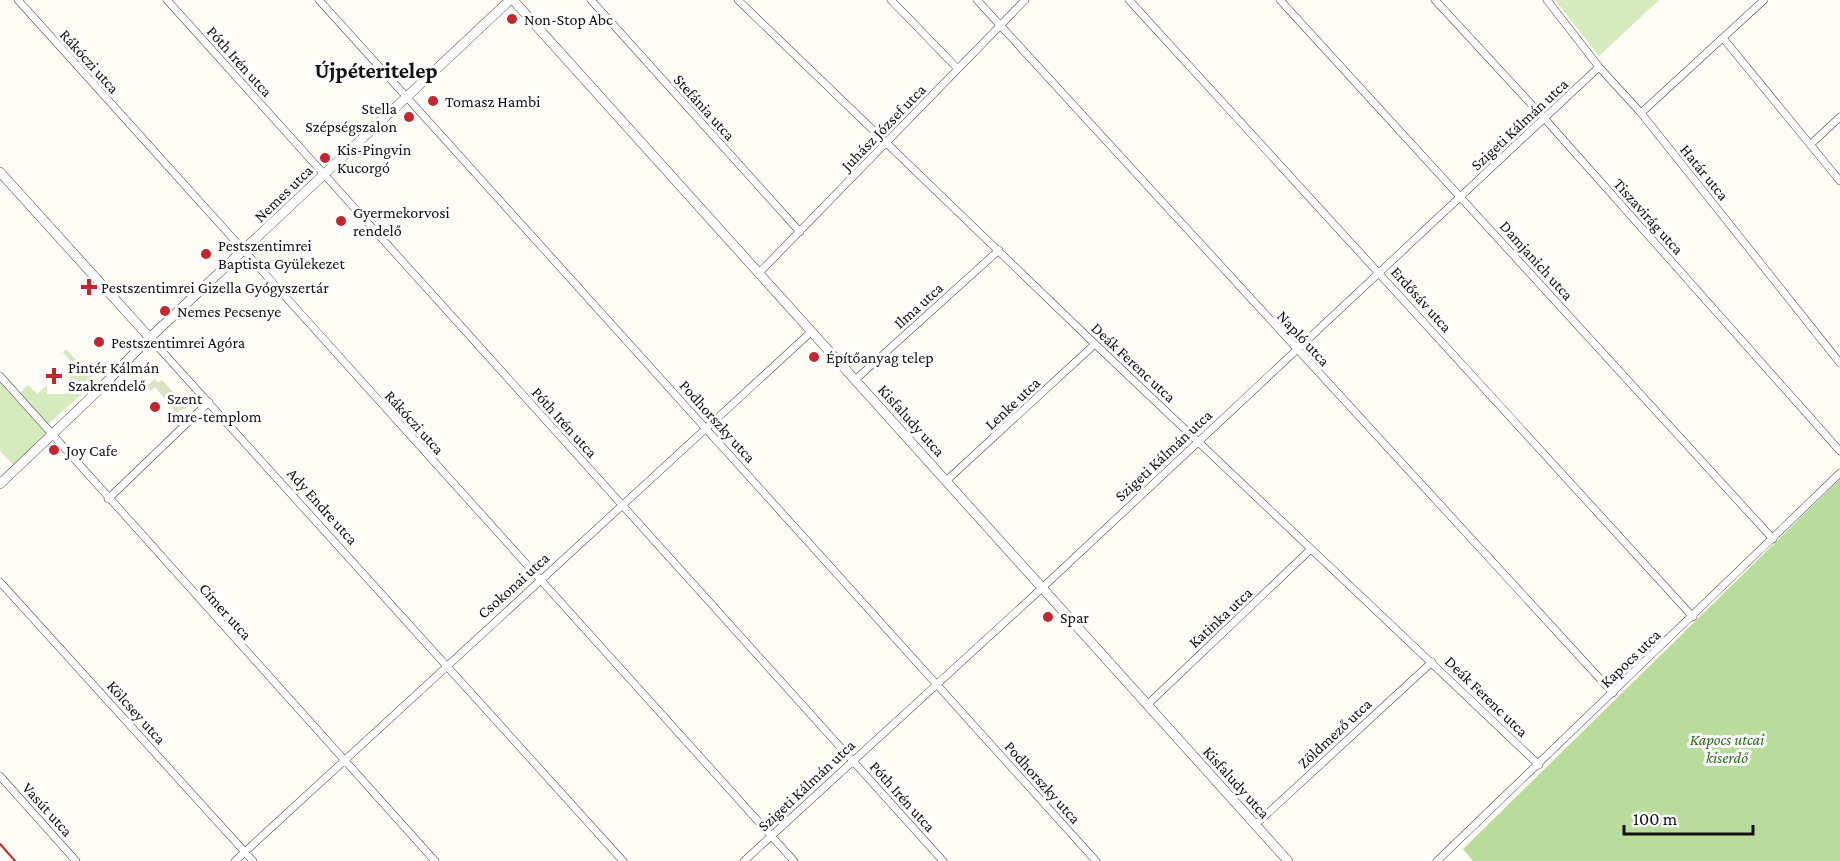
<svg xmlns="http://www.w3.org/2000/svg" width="1840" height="861" viewBox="0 0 1840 861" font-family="'Crimson Pro',serif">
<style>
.green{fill:#d5ebbd}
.forest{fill:#b9dc9c}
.cemetery{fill:#d9e3c4}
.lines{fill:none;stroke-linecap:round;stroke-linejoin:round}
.minor-casing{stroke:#444;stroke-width:8}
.tertiary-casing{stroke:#444;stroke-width:10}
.minor{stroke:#fff;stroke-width:7}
.tertiary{stroke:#fff;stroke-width:9}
.rail{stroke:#c4262e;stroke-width:2}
.poi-dot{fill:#c4262e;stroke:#fff;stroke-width:2}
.labels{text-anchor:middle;stroke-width:6;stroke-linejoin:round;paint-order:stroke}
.poi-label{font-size:16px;fill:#111;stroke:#fff;text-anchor:start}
.street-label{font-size:16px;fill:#111;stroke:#fff}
.park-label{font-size:16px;font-style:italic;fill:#2f6b1f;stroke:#fff}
.district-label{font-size:22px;font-weight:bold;fill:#111;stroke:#fff}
</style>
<rect width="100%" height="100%" fill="#fffdf5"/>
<!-- green -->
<path class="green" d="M 1555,0 L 1659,0 L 1599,56 Z
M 66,349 L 96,381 L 47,425 L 20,393 L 28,385 L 37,394 L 47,385 L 47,394 L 66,394 L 69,380 L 76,367 L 63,353 Z
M 0,376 L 50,433 L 16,468 L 0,451 Z"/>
<!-- forest -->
<path class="forest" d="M 1840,479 L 1840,861 L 1473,861 L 1463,849 Z"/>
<!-- cemetery -->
<path class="cemetery" d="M 155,379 L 158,383 L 162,380 L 187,408 L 170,415 L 174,410 L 155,387 L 150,391 L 146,387 Z"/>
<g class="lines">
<defs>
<path id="minor" d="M 18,0 L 794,861
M 167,0 L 943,861
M 319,0 L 1096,861
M 591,0 L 800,232
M 738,0 L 1095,344 L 1539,765
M 891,0 L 958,69
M 977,0 L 1613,693
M 1129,0 L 1693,617
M 1280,0 L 1773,539
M 1435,0 L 1544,118 L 1840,451
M 1547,0 L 1599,67 L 1641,113 L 1840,363
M 1723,38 L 1840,181
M 1641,113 L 1764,0
M 1811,144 L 1840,117
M 759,273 L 1025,0
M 150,338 L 623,861
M 0,376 L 435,861
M 855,380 L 999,250
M 946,481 L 1095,344
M 108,499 L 209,402
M 0,582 L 253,861
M 1147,705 L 1311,549
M 0,776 L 76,861
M 1255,825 L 1432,662
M 235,861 L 811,332
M 744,861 L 1041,589 L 1599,67
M 1437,861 L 1840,473"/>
<path id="tertiary" d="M 513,0 L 1288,861
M 0,172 L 150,338
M 0,484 L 102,387 L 142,345 L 510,0"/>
</defs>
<!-- minor casing -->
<use href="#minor" class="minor-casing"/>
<!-- tertiary casing -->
<use href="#tertiary" class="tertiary-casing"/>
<!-- minor -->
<use href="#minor" class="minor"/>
<!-- tertiary -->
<use href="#tertiary" class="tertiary"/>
<!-- rail -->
<path class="rail" d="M 0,844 L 15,861"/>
</g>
<!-- markers -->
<g class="poi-dot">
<circle cx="512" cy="19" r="6"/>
<circle cx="433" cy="101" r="6"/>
<circle cx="409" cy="117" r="6"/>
<circle cx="325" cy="158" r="6"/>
<circle cx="341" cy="221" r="6"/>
<circle cx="206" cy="254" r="6"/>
<path d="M86 278h6v6h6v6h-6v6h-6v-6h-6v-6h6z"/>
<circle cx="165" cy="311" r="6"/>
<circle cx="99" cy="342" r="6"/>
<circle cx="814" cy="357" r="6"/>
<path d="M51 367h6v6h6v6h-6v6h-6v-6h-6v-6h6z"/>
<circle cx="155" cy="407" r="6"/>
<circle cx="54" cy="450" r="6"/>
<circle cx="1048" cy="617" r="6"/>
</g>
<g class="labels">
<!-- poi labels -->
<g class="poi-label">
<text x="524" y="25">Non-Stop Abc</text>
<text x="445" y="107">Tomasz Hambi</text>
<text x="397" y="114" text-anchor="end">Stella<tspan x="397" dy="18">Szépségszalon</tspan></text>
<text x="337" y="155">Kis-Pingvin<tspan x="337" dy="18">Kucorgó</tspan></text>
<text x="353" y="218">Gyermekorvosi<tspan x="353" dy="18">rendelő</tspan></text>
<text x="218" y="251">Pestszentimrei<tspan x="218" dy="18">Baptista Gyülekezet</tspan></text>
<text x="101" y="293">Pestszentimrei Gizella Gyógyszertár</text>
<text x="177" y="317">Nemes Pecsenye</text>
<text x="111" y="348">Pestszentimrei Agóra</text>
<text x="826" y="363">Építőanyag telep</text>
<text x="68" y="373">Pintér Kálmán<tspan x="68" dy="18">Szakrendelő</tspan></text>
<text x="167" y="404">Szent<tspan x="167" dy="18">Imre-templom</tspan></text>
<text x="66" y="456">Joy Cafe</text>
<text x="1060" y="623">Spar</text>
</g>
<!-- street labels -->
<g class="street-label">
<text transform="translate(90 61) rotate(48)" y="6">Rákóczi utca</text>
<text transform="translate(240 61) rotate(48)" y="6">Póth Irén utca</text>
<text transform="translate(705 107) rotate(48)" y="6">Stefánia utca</text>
<text transform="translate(1519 124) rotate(-43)" y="6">Szigeti Kálmán utca</text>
<text transform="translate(883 127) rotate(-46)" y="6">Juhász József utca</text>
<text transform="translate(1705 172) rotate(51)" y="6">Határ utca</text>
<text transform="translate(283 193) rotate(-44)" y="6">Nemes utca</text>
<text transform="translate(1649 216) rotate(48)" y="6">Tiszavirág utca</text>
<text transform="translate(1537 260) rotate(48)" y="6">Damjanich utca</text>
<text transform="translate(1422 299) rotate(48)" y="6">Erdősáv utca</text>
<text transform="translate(918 305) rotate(-42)" y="6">Ilma utca</text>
<text transform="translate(1304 338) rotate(47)" y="6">Napló utca</text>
<text transform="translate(1134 362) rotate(43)" y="6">Deák Ferenc utca</text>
<text transform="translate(1012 403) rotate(-43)" y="6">Lenke utca</text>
<text transform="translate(912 420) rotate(48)" y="6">Kisfaludy utca</text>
<text transform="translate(718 421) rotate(48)" y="6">Podhorszky utca</text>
<text transform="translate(415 422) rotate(48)" y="6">Rákóczi utca</text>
<text transform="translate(565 422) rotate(48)" y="6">Póth Irén utca</text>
<text transform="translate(1163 455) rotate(-43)" y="6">Szigeti Kálmán utca</text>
<text transform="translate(323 506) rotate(48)" y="6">Ady Endre utca</text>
<text transform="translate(513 585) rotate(-42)" y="6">Csokonai utca</text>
<text transform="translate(226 611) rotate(48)" y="6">Címer utca</text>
<text transform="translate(1220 617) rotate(-43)" y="6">Katinka utca</text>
<text transform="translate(1630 658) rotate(-44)" y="6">Kapocs utca</text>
<text transform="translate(1487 696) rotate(44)" y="6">Deák Ferenc utca</text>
<text transform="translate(137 712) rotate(48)" y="6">Kölcsey utca</text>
<text transform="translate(1334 733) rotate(-43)" y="6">Zöldmező utca</text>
<text transform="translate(1043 782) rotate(48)" y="6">Podhorszky utca</text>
<text transform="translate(1237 782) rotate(48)" y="6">Kisfaludy utca</text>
<text transform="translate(806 785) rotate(-43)" y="6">Szigeti Kálmán utca</text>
<text transform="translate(903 796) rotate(48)" y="6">Póth Irén utca</text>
<text transform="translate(48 809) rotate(48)" y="6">Vasút utca</text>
</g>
<!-- park labels -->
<g class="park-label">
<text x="1727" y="745">Kapocs utcai<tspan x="1727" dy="18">kiserdő</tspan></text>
</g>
<!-- district labels -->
<g class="district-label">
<text x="376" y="78">Újpéteritelep</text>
</g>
</g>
<!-- scale -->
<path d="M1624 825v9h129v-9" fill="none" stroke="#111111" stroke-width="3"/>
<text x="1633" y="825" font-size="18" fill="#111111" stroke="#ffffff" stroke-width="4.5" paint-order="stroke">100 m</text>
</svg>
